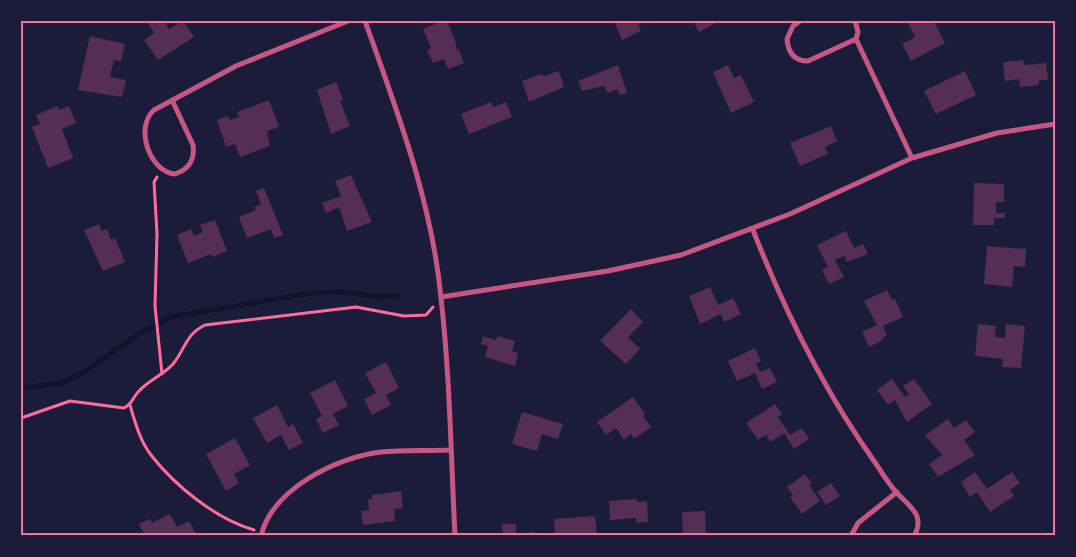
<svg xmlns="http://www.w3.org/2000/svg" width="1076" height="557" viewBox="0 0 1076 557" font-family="Barlow,sans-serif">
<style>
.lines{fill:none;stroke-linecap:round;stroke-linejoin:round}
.stream{stroke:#12122b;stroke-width:5}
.building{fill:#542f53}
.path{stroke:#ff6b9d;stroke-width:3}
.minor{stroke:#c65784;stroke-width:5}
.neatline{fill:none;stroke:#ff6b9d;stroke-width:2}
</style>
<rect width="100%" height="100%" fill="#1b1b3a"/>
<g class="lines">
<!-- stream -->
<path class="stream" d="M 21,388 L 62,383 L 82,373 L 139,334 L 170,317 L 312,293 L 340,292 L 383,297 L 398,296"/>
</g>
<!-- building -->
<path class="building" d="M 147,21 L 164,21 L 169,29 L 183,21 L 194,37 L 158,60 L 144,40 L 154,33 Z
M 442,21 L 447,21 L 455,40 L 457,51 L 458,48 L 464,63 L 448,69 L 444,59 L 433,63 L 427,50 L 431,48 L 423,29 Z
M 614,21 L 637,21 L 641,31 L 622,40 Z
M 693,21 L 720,21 L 699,32 Z
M 907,21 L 934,21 L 945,43 L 911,61 L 902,44 L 915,37 Z
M 90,36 L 125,44 L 121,61 L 114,60 L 110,77 L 126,80 L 122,97 L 78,90 Z
M 1023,60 L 1024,65 L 1046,63 L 1048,80 L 1039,80 L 1039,85 L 1020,87 L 1019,79 L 1005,81 L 1003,62 Z
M 618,65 L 627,93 L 620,95 L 617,89 L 608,93 L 604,86 L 582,91 L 578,81 Z
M 728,65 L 734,78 L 741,75 L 754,102 L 731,113 L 713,72 Z
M 559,71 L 564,87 L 529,102 L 522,81 L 542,74 L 544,76 Z
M 965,71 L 976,95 L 936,114 L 924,91 Z
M 336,82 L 343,100 L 340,101 L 350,126 L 331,134 L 317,90 Z
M 269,100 L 279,127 L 267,131 L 270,146 L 240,157 L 235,144 L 226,147 L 217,120 L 228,116 L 230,120 L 239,117 L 237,112 Z
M 491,102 L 493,107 L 506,102 L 512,117 L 469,134 L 461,114 Z
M 58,106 L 59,110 L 69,106 L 76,123 L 62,129 L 73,158 L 48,168 L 32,127 L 40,124 L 36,115 Z
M 831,126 L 837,141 L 825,147 L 828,154 L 800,166 L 790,143 Z
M 351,175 L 372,222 L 347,231 L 339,207 L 326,213 L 322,203 L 341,196 L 335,181 Z
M 974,183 L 1004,184 L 1004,202 L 996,202 L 996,213 L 1005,213 L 1005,218 L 994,218 L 994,225 L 973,225 Z
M 264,188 L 283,235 L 274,238 L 271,229 L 247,238 L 239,217 L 256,210 L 254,207 L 261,204 L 256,191 Z
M 215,220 L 227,251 L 212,257 L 211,254 L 188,263 L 177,235 L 191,229 L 194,236 L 203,232 L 200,225 Z
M 99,224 L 102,231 L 107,229 L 111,240 L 115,238 L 125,262 L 103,271 L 84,230 Z
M 846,231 L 854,248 L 863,244 L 868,254 L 847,262 L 844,256 L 835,260 L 844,277 L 829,284 L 822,270 L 828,267 L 817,245 Z
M 987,246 L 1026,249 L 1025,267 L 1014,266 L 1012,287 L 984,284 Z
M 710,287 L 718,305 L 733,298 L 741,314 L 724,322 L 721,314 L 700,324 L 689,296 Z
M 887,290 L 892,300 L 895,299 L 903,317 L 883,326 L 887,336 L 882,338 L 883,340 L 869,347 L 862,332 L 877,325 L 864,301 Z
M 631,309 L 643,322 L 628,337 L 640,349 L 626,364 L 600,341 Z
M 978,324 L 996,326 L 995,337 L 1005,338 L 1006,324 L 1025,326 L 1021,368 L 1002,367 L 1003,359 L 975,356 Z
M 483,336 L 496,340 L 497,336 L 515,341 L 512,351 L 518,353 L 515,366 L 485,357 L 488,346 L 481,344 Z
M 755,348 L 761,361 L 756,364 L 760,372 L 770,368 L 777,382 L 762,389 L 755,373 L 737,381 L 728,361 Z
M 386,362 L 399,388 L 386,395 L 391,405 L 372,415 L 364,399 L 376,393 L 365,373 Z
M 892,379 L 905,397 L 909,394 L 903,386 L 914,379 L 932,404 L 907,422 L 895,400 L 888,405 L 877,390 Z
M 335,380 L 348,406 L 333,414 L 339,425 L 323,433 L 316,419 L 322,416 L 310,393 Z
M 633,397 L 645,414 L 643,416 L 651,427 L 634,439 L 631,434 L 624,440 L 616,428 L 606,435 L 597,422 Z
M 775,404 L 782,414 L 778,417 L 790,435 L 802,428 L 809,439 L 794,449 L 784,433 L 770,442 L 766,435 L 758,440 L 746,423 Z
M 277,405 L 288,427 L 293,424 L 303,443 L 289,450 L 281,435 L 267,443 L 253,418 Z
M 522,412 L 563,424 L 558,439 L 542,434 L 537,451 L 512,444 Z
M 948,419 L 954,428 L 966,420 L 975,432 L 964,440 L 975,455 L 938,477 L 929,464 L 942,455 L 925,435 Z
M 235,438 L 250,465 L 234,474 L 239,483 L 226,491 L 206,454 Z
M 975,472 L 987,489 L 1012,472 L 1020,483 L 1010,490 L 1014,496 L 990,512 L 977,492 L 970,497 L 961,482 Z
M 805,474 L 812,483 L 809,485 L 820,501 L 802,514 L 790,497 L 793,495 L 787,487 Z
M 831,483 L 840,496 L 826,505 L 817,492 Z
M 401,491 L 403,508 L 394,509 L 395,521 L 363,525 L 361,511 L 369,510 L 368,500 L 372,499 L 372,495 Z
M 637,499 L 637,502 L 647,501 L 648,522 L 636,523 L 636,518 L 610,520 L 609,501 Z
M 705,511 L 706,536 L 683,536 L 682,512 Z
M 170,514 L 177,527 L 189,521 L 197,536 L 145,536 L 139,524 L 150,519 L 152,523 Z
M 595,516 L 597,536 L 555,536 L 554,519 Z
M 502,524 L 516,524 L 516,534 L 534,532 L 535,536 L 503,536 Z"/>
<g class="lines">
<!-- path -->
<path class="path" d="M 157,177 L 154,182 L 157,234 L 155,306 L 162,374
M 130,405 C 135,422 140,441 151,455 C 175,486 216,519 254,530
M 21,418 L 70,401 L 124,408 C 132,404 133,397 139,391 C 149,380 163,375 173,364 C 186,348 185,335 205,325 L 356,307 L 404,316 L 426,315 L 433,307"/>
<!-- minor -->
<path class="minor" d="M 365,21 C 397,111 432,202 441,298 C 450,377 451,457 455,536
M 800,21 L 793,26 L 787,39 C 788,52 794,61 808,61 L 856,39
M 855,21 L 858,32 L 856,39 L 912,158
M 172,100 L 193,145 C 195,160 189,169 175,174 C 150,172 134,128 154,110 L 236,66 L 348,21
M 753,230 C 785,312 823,389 874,461 C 881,471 888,483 896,492 C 909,506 926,515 914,536
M 441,297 L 608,271 L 681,255 L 790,214 L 912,158 L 997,133 L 1055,124
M 261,536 C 272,489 337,457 381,452 C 404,450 428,451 451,450
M 851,536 L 858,523 L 897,492"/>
</g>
<!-- border -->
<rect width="1076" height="557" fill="none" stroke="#1b1b3a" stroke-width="45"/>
<rect x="22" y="22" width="1032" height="512" class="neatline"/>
</svg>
